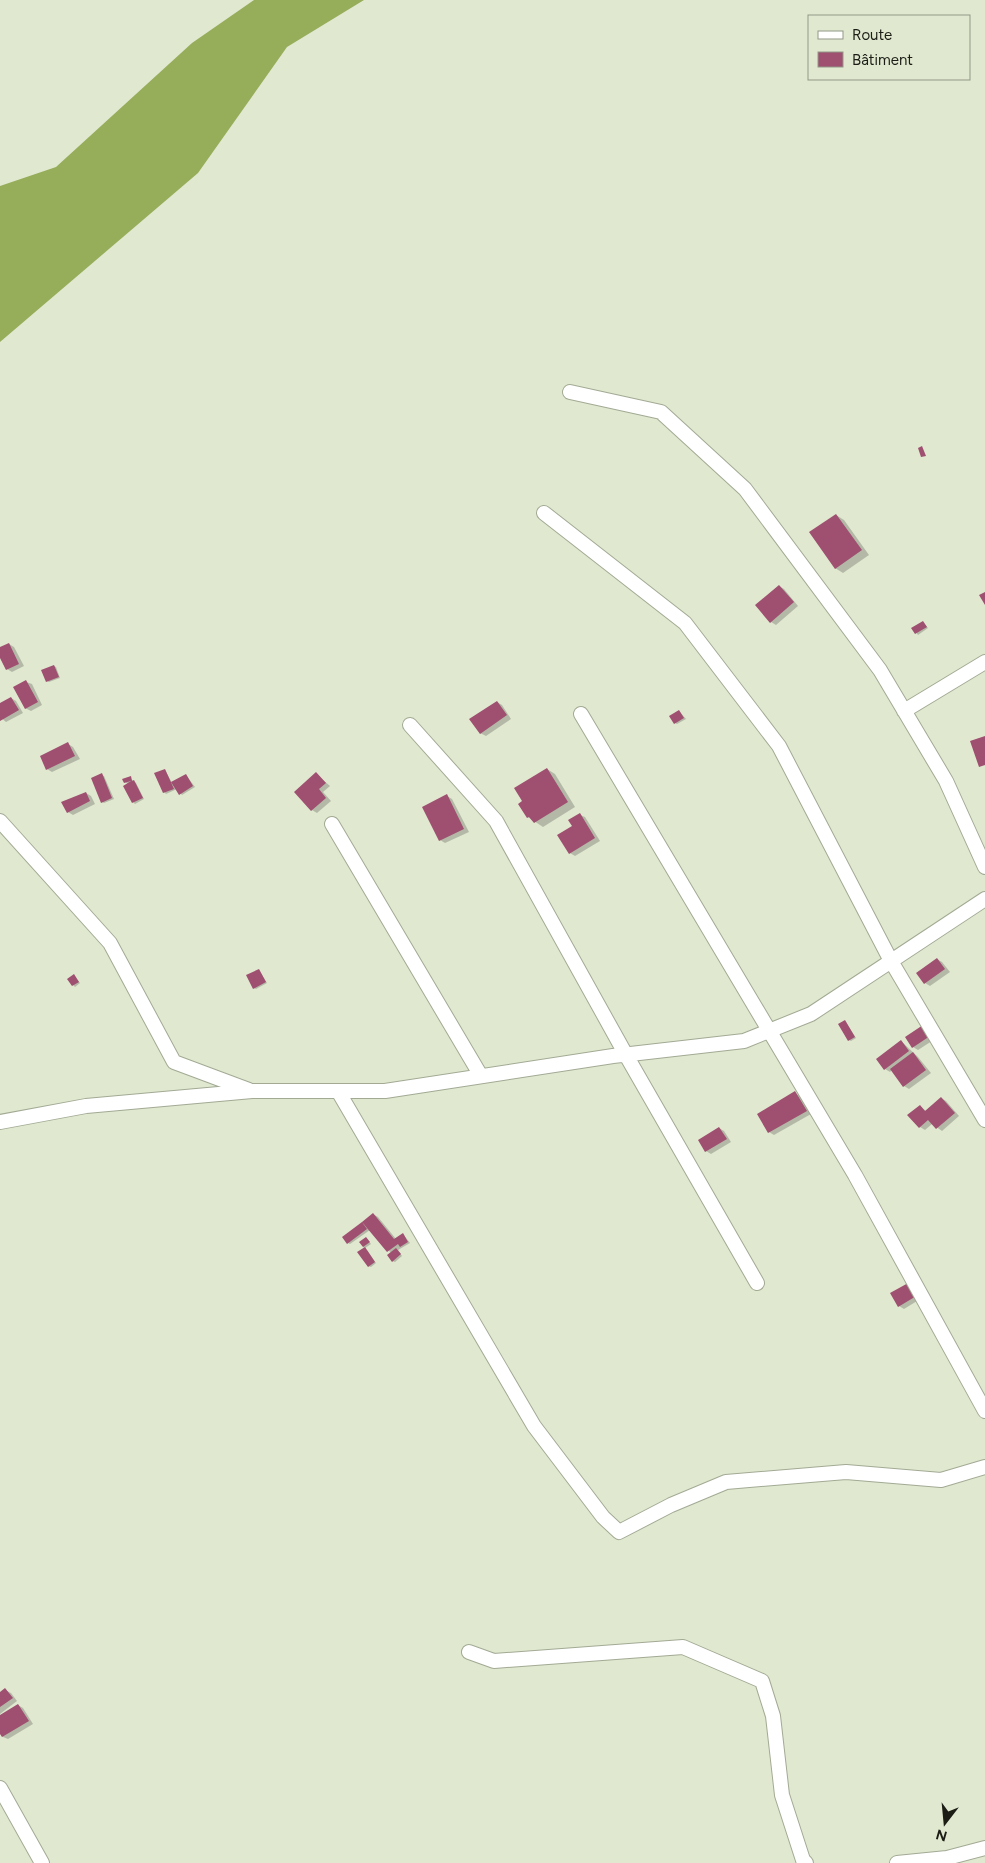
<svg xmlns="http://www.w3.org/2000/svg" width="985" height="1863" viewBox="0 0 985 1863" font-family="Figtree,sans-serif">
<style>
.forest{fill:#96ad5a}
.shadow{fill:#0003}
.building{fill:#9f4f70}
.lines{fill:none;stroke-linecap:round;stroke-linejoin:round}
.street-casing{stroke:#a2aa94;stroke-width:16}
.street{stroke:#fff;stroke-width:14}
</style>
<rect width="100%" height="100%" fill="#e0e8d0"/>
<!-- forest -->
<path class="forest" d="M 254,0 L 364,0 L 287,47 L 198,173 L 0,342 L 0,186 L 56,167 L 192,43 Z"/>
<!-- shadow -->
<path class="shadow" d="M 836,515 L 844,520 L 869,555 L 843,573 L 835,568 Z
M 779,586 L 784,589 L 798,606 L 776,625 L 771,622 Z
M 923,622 L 928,628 L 918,635 L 913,628 Z
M 9,644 L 14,647 L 24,666 L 12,672 L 7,669 L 0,656 L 0,649 Z
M 54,666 L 56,667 L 60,678 L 49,682 L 47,681 Z
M 26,682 L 32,684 L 42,705 L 31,711 L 25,708 Z
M 11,698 L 16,701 L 23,713 L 6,722 L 0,717 L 0,705 Z
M 497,702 L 502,705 L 511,719 L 486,736 L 480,733 Z
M 679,711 L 686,719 L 677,724 L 675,723 Z
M 68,744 L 73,747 L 80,759 L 52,772 L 47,769 L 41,756 Z
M 547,769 L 555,774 L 575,807 L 543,827 L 528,817 Z
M 165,770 L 172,783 L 186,775 L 195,787 L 182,795 L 177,789 L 166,794 L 164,792 Z
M 316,774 L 330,786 L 323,792 L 331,801 L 317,813 L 312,810 Z
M 102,775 L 104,776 L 114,799 L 104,803 L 102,802 Z
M 130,778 L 136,783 L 144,799 L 135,804 L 133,802 L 128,784 L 125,782 Z
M 86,793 L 91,796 L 95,804 L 73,815 L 68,812 L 63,802 Z
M 447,796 L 452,799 L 469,832 L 445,843 L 440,840 Z
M 580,815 L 585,817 L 600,841 L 575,856 L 570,853 L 559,835 L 574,826 Z
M 937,959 L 942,962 L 950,972 L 930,986 L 925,983 L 918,973 Z
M 259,970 L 267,983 L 256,989 L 254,988 Z
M 74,976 L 80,983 L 75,987 L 73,985 Z
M 845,1021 L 856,1038 L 851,1041 L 849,1040 Z
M 923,1026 L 935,1039 L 918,1050 L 913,1047 Z
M 901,1041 L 918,1057 L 931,1073 L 909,1089 L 904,1086 L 892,1070 L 890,1072 L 885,1069 Z
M 795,1093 L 800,1096 L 811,1114 L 774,1135 L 769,1132 L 758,1114 Z
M 941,1098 L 946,1101 L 959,1116 L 942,1131 L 932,1124 L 925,1130 L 920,1127 L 920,1106 L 926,1111 Z
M 719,1128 L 724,1131 L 731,1142 L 711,1154 L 706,1151 Z
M 373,1214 L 378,1217 L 396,1239 L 403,1234 L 410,1243 L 398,1250 L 402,1256 L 395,1262 L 392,1261 L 391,1253 L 370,1230 L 350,1244 L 348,1243 L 362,1224 L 368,1227 Z
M 366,1238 L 371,1244 L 365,1248 L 363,1247 Z
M 367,1250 L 376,1263 L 371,1267 L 368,1266 Z
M 892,1294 L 922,1298 L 904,1309 L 899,1306 Z
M 5,1690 L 11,1693 L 17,1701 L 0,1714 L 0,1694 Z
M 18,1705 L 23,1708 L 33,1724 L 8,1739 L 3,1737 L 0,1732 L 0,1717 Z"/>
<!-- building -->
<path class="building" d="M 922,446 L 926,456 L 921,457 L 918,448 Z
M 836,514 L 862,550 L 835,569 L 809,532 Z
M 779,585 L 794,602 L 770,623 L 755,605 Z
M 985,592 L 985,605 L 979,595 Z
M 923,621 L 927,627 L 915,634 L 911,628 Z
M 9,643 L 19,664 L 6,670 L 0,658 L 0,647 Z
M 54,665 L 59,677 L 46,682 L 41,670 Z
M 26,680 L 38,702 L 25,709 L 13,687 Z
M 11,697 L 19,710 L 0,721 L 0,703 Z
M 497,701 L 507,715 L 480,734 L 469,719 Z
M 679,710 L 684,718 L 674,724 L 669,716 Z
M 985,736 L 985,765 L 979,767 L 970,741 Z
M 68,742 L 75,756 L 46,770 L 40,756 Z
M 547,768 L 568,802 L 534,823 L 529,817 L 527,818 L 518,804 L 522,801 L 514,788 Z
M 165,769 L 174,789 L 163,793 L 154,773 Z
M 316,772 L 326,783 L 319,789 L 326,798 L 311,811 L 294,792 Z
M 102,773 L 112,798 L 101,803 L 91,778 Z
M 186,774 L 193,786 L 179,795 L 171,782 Z
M 131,776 L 132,781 L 134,780 L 143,798 L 132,803 L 123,786 L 131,781 L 124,783 L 122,779 Z
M 86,792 L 90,801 L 67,813 L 61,802 Z
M 447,794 L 464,829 L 439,841 L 422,807 Z
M 580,813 L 595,838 L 569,854 L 557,835 L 572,826 L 568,820 Z
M 937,958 L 945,969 L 924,984 L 916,973 Z
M 259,969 L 266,982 L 253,989 L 246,975 Z
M 74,974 L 79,982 L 72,986 L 67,979 Z
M 845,1020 L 855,1037 L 848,1041 L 838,1024 Z
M 923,1025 L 930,1036 L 912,1048 L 905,1037 Z
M 901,1040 L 909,1051 L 884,1070 L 876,1059 Z
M 913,1052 L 926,1070 L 903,1087 L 890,1069 Z
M 795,1091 L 807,1111 L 768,1133 L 757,1114 Z
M 941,1097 L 955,1113 L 936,1129 L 928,1120 L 919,1128 L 907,1115 L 920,1105 L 925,1111 Z
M 719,1127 L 727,1139 L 705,1152 L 698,1140 Z
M 373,1213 L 394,1239 L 403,1233 L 408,1242 L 400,1247 L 398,1244 L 387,1252 L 362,1222 Z
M 362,1222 L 367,1229 L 347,1244 L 342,1237 Z
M 366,1237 L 370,1242 L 363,1247 L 359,1242 Z
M 365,1247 L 375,1262 L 368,1267 L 357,1252 Z
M 396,1248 L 401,1254 L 392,1262 L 387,1255 Z
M 910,1282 L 918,1295 L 898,1307 L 890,1293 Z
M 5,1688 L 13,1698 L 0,1707 L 0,1692 Z
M 18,1704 L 29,1721 L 2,1737 L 0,1734 L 0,1715 Z"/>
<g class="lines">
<defs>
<path id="street" d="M 570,392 L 661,412 L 745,489 L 880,670 L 946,781 L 985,867
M 544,513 L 685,623 L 779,746 L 891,961 L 985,1120
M 904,711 L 985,662
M 581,714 L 855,1175 L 985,1411
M 410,725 L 496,821 L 626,1055 L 757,1283
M 0,821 L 110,943 L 174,1062 L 249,1090
M 332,824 L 481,1076
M 338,1091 L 534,1426 L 603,1517 L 619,1532 L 671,1505 L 726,1482 L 846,1472 L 941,1480 L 985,1467
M 0,1122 L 86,1106 L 252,1091 L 385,1091 L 613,1056 L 744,1041 L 811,1014 L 985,899
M 469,1652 L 494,1661 L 683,1647 L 762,1681 L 773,1716 L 782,1795 L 803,1860 L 806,1863
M 0,1788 L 42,1863
M 897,1863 L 947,1858 L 985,1848"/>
</defs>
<!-- street casing -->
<use href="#street" class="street-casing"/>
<!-- street -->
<use href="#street" class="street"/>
</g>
<!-- legend -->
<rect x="808" y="15" width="162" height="65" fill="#e0e8d0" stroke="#929786"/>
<rect x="818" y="31" width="25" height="8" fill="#ffffff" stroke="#929786"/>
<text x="852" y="40" font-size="15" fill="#1c1e16">Route</text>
<rect x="818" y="52" width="25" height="15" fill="#9f4f70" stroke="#929786"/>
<text x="852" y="65" font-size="15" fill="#1c1e16">Bâtiment</text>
<!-- north arrow -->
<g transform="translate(945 1823) rotate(196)" stroke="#e0e8d0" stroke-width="4" paint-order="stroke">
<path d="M0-4L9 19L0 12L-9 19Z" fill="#1c1e16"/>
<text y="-8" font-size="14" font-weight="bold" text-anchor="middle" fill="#1c1e16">N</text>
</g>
</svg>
